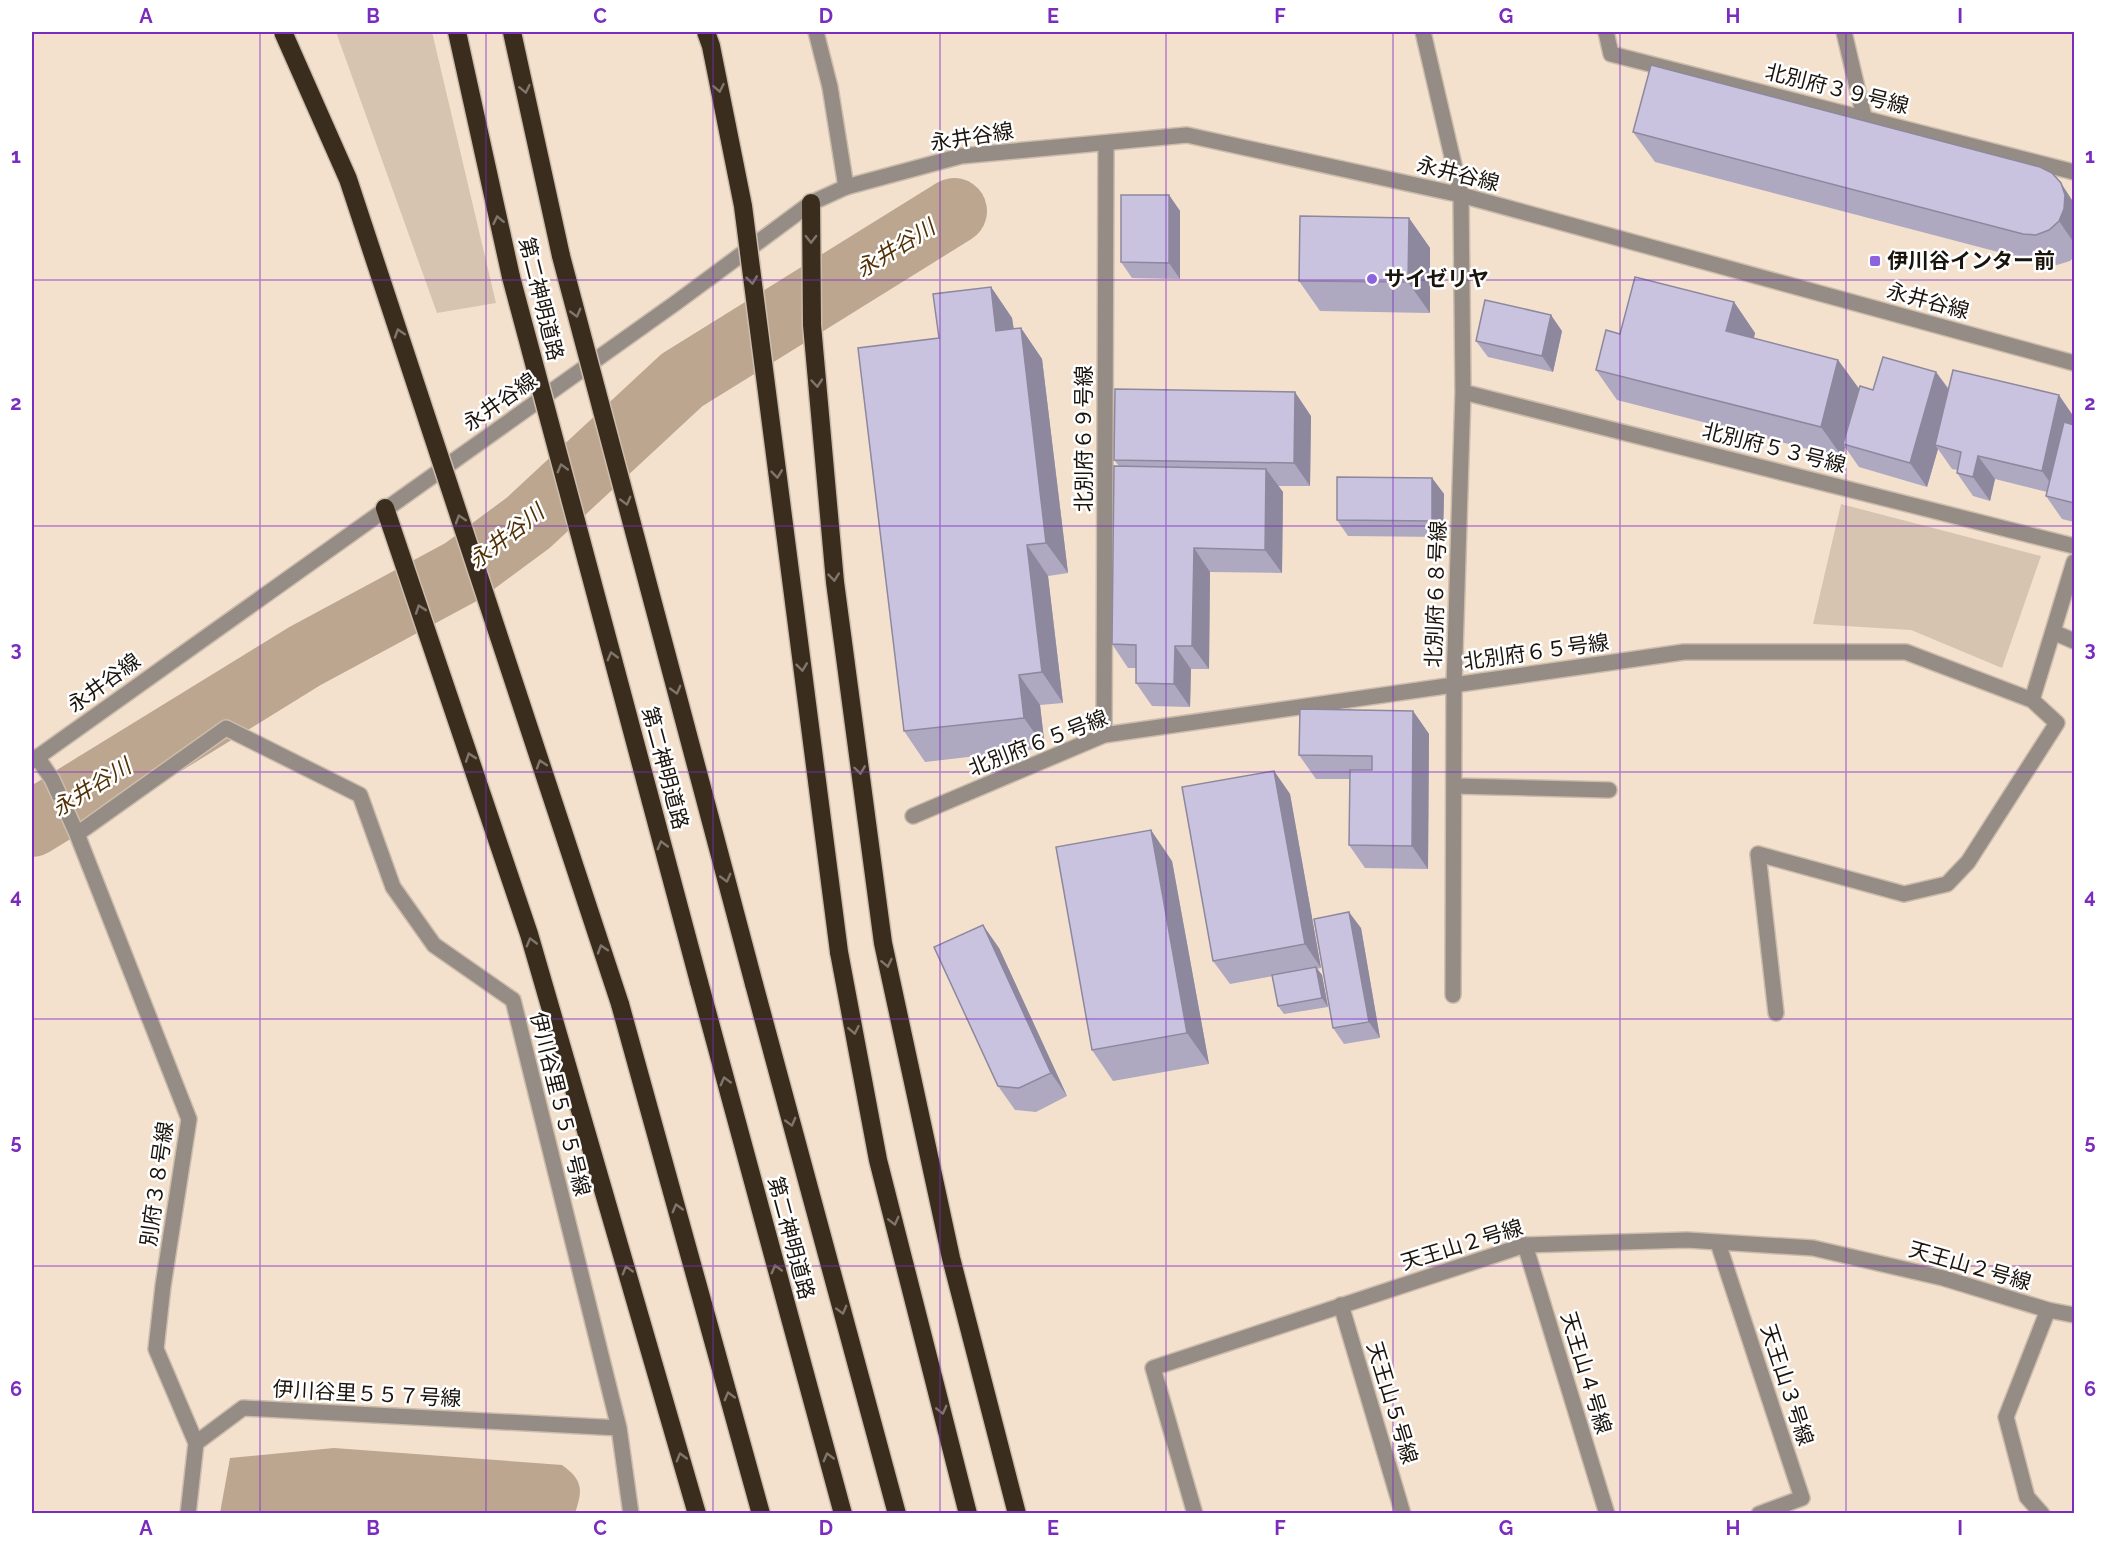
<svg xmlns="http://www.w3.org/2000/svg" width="2106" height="1545" viewBox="0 0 2106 1545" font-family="Raleway,'Noto Sans JP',sans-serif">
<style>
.green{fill:#d6c4b0}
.water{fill:#bda68f}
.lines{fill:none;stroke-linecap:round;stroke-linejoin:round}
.river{stroke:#bda68f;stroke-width:66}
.minor-casing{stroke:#ccbcab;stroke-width:18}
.tertiary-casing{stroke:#ccbcab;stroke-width:18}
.motorway-casing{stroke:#ccbcab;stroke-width:21}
.minor{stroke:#948c85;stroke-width:15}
.tertiary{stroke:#948c85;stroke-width:15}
.motorway{stroke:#3b2d1e;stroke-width:18}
.motorway-bridge-casing{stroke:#ccbcab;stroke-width:21;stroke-linecap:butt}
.motorway-bridge{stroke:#3b2d1e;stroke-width:18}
.wall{fill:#aea8c1}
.shaded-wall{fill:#8d889d}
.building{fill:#cac3e0;stroke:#8d889d;stroke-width:1.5}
.oneway{stroke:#80766d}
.grid{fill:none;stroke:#7b2cbf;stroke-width:1.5;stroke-opacity:0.55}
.poi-dot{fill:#8c62dd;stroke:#fff;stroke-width:2}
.labels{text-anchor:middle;stroke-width:5;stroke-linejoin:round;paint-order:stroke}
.street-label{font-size:21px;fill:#1a140d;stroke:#fff}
.poi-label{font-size:21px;font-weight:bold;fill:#1a140d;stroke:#fff;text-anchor:start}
.water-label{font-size:22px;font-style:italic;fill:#523205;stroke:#fff}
.neatline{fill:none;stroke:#7b2cbf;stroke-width:2}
.grid-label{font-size:20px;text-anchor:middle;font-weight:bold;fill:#7b2cbf}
</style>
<rect width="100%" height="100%" fill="#f3e1ce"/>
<!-- green -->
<path class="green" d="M 336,32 L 432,32 L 496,303 L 437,313 Z
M 1841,504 L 2041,556 L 2002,668 L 1911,630 L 1813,624 Z"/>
<!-- water -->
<path class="water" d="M 334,1448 L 562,1465 C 583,1480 583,1490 575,1513 L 220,1513 L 230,1458 Z"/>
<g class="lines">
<!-- river -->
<path class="river" d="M 32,824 L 305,656 L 463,571 L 528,523 L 682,380 L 954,211"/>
<defs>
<path id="minor" d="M 816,32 L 830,87 L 846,187
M 1606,32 L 1611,54 L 2074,172
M 1844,32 L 1864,117
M 1463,392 L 2074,546
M 2053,632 L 2074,641
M 1104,735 L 1106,144
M 37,757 L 52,779 L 77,834 L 189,1119 L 163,1286 L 156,1349 L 196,1443
M 1454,786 L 1609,790
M 913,816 L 1104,735 L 1684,652 L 1906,652 L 2032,700 L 2074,562
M 77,834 L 226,728 L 360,795 L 393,887 L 434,945 L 513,1000 L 619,1428 L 631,1514
M 1453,995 L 1454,685 L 1463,392 L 1461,195
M 1776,1013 L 1758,854 L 1904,894 L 1947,884 L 1968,862 L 2057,723 L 2032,700
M 1718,1243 L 1802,1498 L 1759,1514
M 1525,1245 L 1607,1514
M 1341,1305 L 1403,1514
M 188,1514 L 196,1443 L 243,1408 L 619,1428"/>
<path id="tertiary" d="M 1423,32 L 1461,195
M 32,761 L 677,302 L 811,203 L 846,187 L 961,156 L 1187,135 L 1461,195 L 2074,363
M 1195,1514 L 1153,1368 L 1525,1245 L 1687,1240 L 1813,1248 L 1943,1278 L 2048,1310
M 2042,1514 L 2027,1497 L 2006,1417 L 2048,1310 L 2074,1315"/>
<path id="motorway" d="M 457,32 L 511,277
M 512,32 L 561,256
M 811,203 L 812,325 L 835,582 L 883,943 L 951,1258 L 1017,1514
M 385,508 L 529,934 L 697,1514
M 839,952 L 878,1160 L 968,1514
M 699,982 L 843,1514
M 754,984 L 897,1514
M 620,1004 L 761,1514"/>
</defs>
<!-- minor casing -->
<use href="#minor" class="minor-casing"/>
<!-- tertiary casing -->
<use href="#tertiary" class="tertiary-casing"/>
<!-- motorway casing -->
<use href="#motorway" class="motorway-casing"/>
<!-- minor -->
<use href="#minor" class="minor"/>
<!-- tertiary -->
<use href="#tertiary" class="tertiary"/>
<!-- motorway -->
<use href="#motorway" class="motorway"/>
<defs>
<path id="motorway-bridge" d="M 283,32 L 348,179 L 620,1004
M 706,32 L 711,46 L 743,206 L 839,952
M 561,256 L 754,984
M 511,277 L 699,982"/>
</defs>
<!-- motorway-bridge casing -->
<use href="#motorway-bridge" class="motorway-bridge-casing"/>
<!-- motorway-bridge -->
<use href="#motorway-bridge" class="motorway-bridge"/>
</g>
<!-- wall -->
<path class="wall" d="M 1633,132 L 2074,203 L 2074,257 L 2070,261 L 2057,265 L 2044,264 L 1655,162 Z
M 1169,195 L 1180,211 L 1180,279 L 1132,278 L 1121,262 Z
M 1409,218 L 1430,248 L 1430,313 L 1320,311 L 1299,281 Z
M 991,287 L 1012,318 L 1014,329 L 1021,328 L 1042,359 L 1068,573 L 1048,576 L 1063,703 L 1040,705 L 1045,748 L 925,762 L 904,731 Z
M 1734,302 L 1755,333 L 1754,338 L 1838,360 L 1859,389 L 1873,390 L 1936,372 L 1949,389 L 2074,417 L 2074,522 L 2062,519 L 2046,496 L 2047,492 L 1995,479 L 1990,501 L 1973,496 L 1957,473 L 1957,470 L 1952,469 L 1938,449 L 1927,487 L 1859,467 L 1845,447 L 1843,458 L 1617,400 L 1596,370 L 1620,334 Z
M 1562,331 L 1553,372 L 1488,357 L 1476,341 Z
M 1311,416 L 1310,486 L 1278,486 L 1283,492 L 1282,573 L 1210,572 L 1209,669 L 1191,669 L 1190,707 L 1152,706 L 1136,683 L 1136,668 L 1128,668 L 1112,644 L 1119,466 L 1114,460 Z
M 1432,478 L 1444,494 L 1443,537 L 1348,536 L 1337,520 Z
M 1413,711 L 1429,734 L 1428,869 L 1365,868 L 1349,845 L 1350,779 L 1316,779 L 1299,755 Z
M 1274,771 L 1290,794 L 1321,968 L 1317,969 L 1322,975 L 1328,1007 L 1284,1014 L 1278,1006 L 1273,976 L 1230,984 L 1213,961 Z
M 1172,861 L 1209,1064 L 1113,1081 L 1092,1050 Z
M 1361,928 L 1380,1038 L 1344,1044 L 1333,1028 Z
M 999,948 L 1067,1096 L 1036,1112 L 1015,1110 L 998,1086 Z"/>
<!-- shaded-wall -->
<path class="shaded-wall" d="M 2061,183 L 2074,203 L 2074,243 L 2059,221 Z
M 1169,195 L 1180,211 L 1180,279 L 1169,263 Z
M 1409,218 L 1430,248 L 1430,313 L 1408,282 Z
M 991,287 L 1012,318 L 1018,362 L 996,331 Z
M 1734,302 L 1755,333 L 1748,362 L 1726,331 Z
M 1551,315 L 1562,331 L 1553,372 L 1542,356 Z
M 1021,328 L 1042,359 L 1068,573 L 1046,543 Z
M 1838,360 L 1860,390 L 1843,444 L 1845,447 L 1843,458 L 1821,427 Z
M 1936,372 L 1953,396 L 1935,445 L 1938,449 L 1927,487 L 1910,463 Z
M 1295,392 L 1311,416 L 1310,486 L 1294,463 Z
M 2059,395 L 2074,417 L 2074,425 L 2058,494 L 2042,471 Z
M 1978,456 L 1995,479 L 1990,501 L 1973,477 Z
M 1266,469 L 1283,492 L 1282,573 L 1265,550 Z
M 1432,478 L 1444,494 L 1443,537 L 1432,521 Z
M 1027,545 L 1048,576 L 1063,703 L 1042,672 Z
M 1194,548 L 1210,572 L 1209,669 L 1192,646 Z
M 1175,646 L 1191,669 L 1190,707 L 1174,684 Z
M 1019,675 L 1040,705 L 1045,748 L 1024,718 Z
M 1413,711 L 1429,734 L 1428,869 L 1412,846 Z
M 1274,771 L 1290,794 L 1321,968 L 1305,944 Z
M 1151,830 L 1172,861 L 1209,1064 L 1187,1033 Z
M 1349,912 L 1361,928 L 1380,1038 L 1369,1022 Z
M 983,925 L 999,948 L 1067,1096 L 1051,1073 Z
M 1316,967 L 1322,975 L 1328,1007 L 1322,998 Z"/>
<!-- building -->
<path class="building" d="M 1651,65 L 2040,167 L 2052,173 L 2061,183 L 2065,195 L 2064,209 L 2059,221 L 2049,230 L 2036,235 L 2023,234 L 1633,132 Z
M 1121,195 L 1169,195 L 1169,263 L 1121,262 Z
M 1300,216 L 1409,218 L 1408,282 L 1299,281 Z
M 1635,277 L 1734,302 L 1726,331 L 1838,360 L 1821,427 L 1596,370 L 1606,330 L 1620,334 Z
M 991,287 L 996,331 L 1021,328 L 1046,543 L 1027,545 L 1042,672 L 1019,675 L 1024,718 L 904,731 L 858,348 L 939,338 L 933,294 Z
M 1485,300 L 1551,315 L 1542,356 L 1476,341 Z
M 1883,357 L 1936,372 L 1910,463 L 1843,444 L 1860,386 L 1873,390 Z
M 1953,370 L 2059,395 L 2042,471 L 1978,456 L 1973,477 L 1957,473 L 1961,452 L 1935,445 Z
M 1115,389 L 1295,392 L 1294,463 L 1114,460 Z
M 2064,422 L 2074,425 L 2074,503 L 2046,496 Z
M 1114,466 L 1266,469 L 1265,550 L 1194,548 L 1192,646 L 1175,646 L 1174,684 L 1136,683 L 1136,645 L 1112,644 Z
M 1337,477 L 1432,478 L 1432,521 L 1337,520 Z
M 1300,709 L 1413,711 L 1412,846 L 1349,845 L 1350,770 L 1372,770 L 1372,756 L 1299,755 Z
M 1274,771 L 1305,944 L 1213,961 L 1182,787 Z
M 1151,830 L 1187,1033 L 1092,1050 L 1056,847 Z
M 1349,912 L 1369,1022 L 1333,1028 L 1314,919 Z
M 983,925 L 1051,1073 L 1019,1088 L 998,1086 L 934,947 Z
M 1316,967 L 1322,998 L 1278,1006 L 1272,975 Z"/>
<!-- one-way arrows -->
<defs><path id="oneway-chevron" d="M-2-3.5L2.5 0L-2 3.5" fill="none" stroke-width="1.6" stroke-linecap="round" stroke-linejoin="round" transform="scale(1.5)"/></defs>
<g class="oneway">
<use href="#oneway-chevron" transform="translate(719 88) rotate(79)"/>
<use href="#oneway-chevron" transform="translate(525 89) rotate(78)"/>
<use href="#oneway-chevron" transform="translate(498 220) rotate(-102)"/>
<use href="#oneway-chevron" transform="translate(811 239) rotate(89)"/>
<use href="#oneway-chevron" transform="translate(752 280) rotate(83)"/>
<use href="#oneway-chevron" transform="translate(576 313) rotate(75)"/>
<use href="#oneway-chevron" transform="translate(399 333) rotate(-108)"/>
<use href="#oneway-chevron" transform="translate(817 383) rotate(85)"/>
<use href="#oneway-chevron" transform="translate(562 468) rotate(-105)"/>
<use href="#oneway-chevron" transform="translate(777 474) rotate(83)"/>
<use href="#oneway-chevron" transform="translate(626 501) rotate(75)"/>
<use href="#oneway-chevron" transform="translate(460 519) rotate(-108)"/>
<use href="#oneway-chevron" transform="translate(834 577) rotate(84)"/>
<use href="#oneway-chevron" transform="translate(420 609) rotate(-109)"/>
<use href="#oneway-chevron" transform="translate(612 656) rotate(-105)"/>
<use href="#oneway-chevron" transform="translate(802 667) rotate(83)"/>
<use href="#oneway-chevron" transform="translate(676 690) rotate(75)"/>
<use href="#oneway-chevron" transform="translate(470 757) rotate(-109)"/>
<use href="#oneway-chevron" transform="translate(541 764) rotate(-108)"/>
<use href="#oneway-chevron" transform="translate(860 770) rotate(82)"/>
<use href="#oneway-chevron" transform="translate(662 845) rotate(-105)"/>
<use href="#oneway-chevron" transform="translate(726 878) rotate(75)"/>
<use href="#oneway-chevron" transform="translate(531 942) rotate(-106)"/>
<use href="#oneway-chevron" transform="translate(602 949) rotate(-108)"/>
<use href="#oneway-chevron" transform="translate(887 963) rotate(78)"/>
<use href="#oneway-chevron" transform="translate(854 1030) rotate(79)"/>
<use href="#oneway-chevron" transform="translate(725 1081) rotate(-105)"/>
<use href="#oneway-chevron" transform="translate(791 1122) rotate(75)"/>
<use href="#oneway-chevron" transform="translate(677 1208) rotate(-105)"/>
<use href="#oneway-chevron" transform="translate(894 1221) rotate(76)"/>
<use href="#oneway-chevron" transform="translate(776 1269) rotate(-105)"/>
<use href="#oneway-chevron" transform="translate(627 1270) rotate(-106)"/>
<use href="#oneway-chevron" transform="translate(842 1310) rotate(75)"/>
<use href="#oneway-chevron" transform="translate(729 1396) rotate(-105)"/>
<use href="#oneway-chevron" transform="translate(942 1410) rotate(76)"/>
<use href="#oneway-chevron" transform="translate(681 1457) rotate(-106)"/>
<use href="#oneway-chevron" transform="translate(828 1457) rotate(-105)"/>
</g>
<!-- grid -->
<path class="grid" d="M 260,32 L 260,1514M 486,32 L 486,1514M 713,32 L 713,1514M 940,32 L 940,1514M 1166,32 L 1166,1514M 1393,32 L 1393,1514M 1620,32 L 1620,1514M 1846,32 L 1846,1514M 32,280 L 2074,280M 32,526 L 2074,526M 32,772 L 2074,772M 32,1019 L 2074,1019M 32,1266 L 2074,1266"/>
<!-- markers -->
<g class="poi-dot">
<rect x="1869" y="255" width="12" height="12" rx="3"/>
<circle cx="1372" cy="279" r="6"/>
</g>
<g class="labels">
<!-- street labels -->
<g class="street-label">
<text transform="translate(1837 89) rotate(14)" y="7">北別府３９号線</text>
<text transform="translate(972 137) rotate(-9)" y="7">永井谷線</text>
<text transform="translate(1458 174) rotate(14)" y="7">永井谷線</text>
<text transform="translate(541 299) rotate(76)" y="7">第二神明道路</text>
<text transform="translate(1928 301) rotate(15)" y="7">永井谷線</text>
<text transform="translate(500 402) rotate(-35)" y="7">永井谷線</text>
<text transform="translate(1084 439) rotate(-90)" y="7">北別府６９号線</text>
<text transform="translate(1774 448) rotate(14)" y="7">北別府５３号線</text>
<text transform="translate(1436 594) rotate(-88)" y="7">北別府６８号線</text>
<text transform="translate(1536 652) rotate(-8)" y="7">北別府６５号線</text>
<text transform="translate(104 683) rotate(-36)" y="7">永井谷線</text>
<text transform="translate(1038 743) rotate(-21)" y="7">北別府６５号線</text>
<text transform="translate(665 768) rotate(75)" y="7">第二神明道路</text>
<text transform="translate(560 1104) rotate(76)" y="7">伊川谷里５５５号線</text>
<text transform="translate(157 1184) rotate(-82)" y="7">別府３８号線</text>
<text transform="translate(791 1238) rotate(75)" y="7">第二神明道路</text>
<text transform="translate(1462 1245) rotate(-17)" y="7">天王山２号線</text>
<text transform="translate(1970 1266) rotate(16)" y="7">天王山２号線</text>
<text transform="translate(1586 1373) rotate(73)" y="7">天王山４号線</text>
<text transform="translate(1787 1385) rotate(72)" y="7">天王山３号線</text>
<text transform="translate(367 1394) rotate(3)" y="7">伊川谷里５５７号線</text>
<text transform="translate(1392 1403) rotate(73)" y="7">天王山５号線</text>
</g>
<!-- poi labels -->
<g class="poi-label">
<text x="1887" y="268">伊川谷インター前</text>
<text x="1384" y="286">サイゼリヤ</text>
</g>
<!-- water labels -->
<g class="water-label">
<text transform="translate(895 248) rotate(-32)" y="8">永井谷川</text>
<text transform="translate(506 536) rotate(-38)" y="8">永井谷川</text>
<text transform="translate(91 787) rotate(-32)" y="8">永井谷川</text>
</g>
</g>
<!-- border -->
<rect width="2106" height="1545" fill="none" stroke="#ffffff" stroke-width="66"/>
<rect x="33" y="33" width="2040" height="1479" class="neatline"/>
<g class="grid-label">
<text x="146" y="23">A</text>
<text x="373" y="23">B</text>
<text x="600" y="23">C</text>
<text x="826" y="23">D</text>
<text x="1053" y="23">E</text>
<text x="1280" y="23">F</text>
<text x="1506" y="23">G</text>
<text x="1733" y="23">H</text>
<text x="1960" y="23">I</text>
<text x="16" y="163">1</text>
<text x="2090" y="163">1</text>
<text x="16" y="410">2</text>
<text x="2090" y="410">2</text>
<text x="16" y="656">3</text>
<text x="2090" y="656">3</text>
<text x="16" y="903">4</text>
<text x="2090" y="903">4</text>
<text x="16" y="1149">5</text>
<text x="2090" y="1149">5</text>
<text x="16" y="1396">6</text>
<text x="2090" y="1396">6</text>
<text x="146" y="1535">A</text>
<text x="373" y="1535">B</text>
<text x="600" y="1535">C</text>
<text x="826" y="1535">D</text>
<text x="1053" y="1535">E</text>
<text x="1280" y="1535">F</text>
<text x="1506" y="1535">G</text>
<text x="1733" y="1535">H</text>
<text x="1960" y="1535">I</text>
</g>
</svg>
